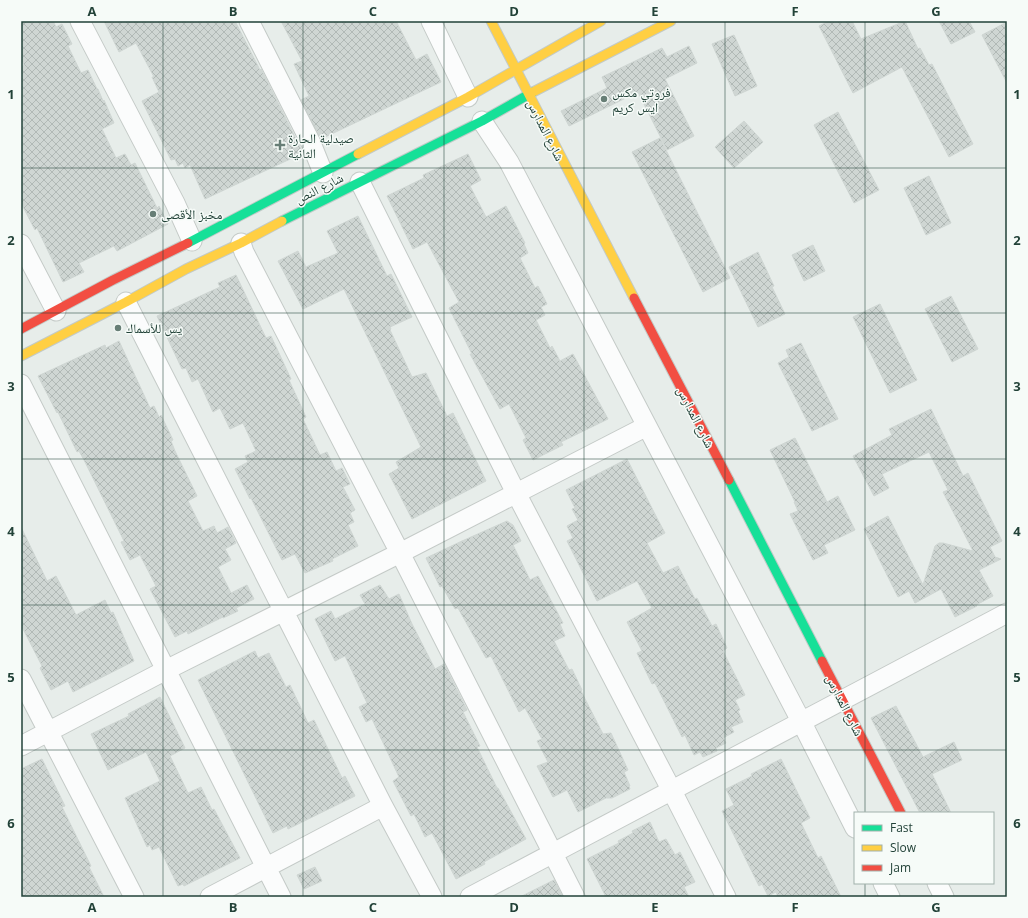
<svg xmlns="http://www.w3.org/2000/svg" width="1028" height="918" viewBox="0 0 1028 918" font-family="'Open Sans','Noto Naskh Arabic',sans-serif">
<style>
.building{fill:url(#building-cross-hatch);stroke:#cfd6d3}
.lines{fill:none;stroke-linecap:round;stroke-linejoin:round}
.street-casing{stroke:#c4cac7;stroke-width:21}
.fast-casing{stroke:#c2cac7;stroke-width:11}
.slow-casing{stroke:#c2cac7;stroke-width:11}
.jam-casing{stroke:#c2cac7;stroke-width:11}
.street{stroke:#fbfcfc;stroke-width:19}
.fast{stroke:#16e098;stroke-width:9}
.slow{stroke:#ffcf43;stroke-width:9}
.jam{stroke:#f24e42;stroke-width:9}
.grid{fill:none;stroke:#224238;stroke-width:1;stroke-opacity:0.55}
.poi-dot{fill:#677e76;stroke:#f6fbf8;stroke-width:1.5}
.labels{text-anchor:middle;stroke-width:3;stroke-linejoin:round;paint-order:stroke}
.poi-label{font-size:13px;fill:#224238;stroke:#f6fbf8;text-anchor:start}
.street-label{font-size:13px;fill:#224238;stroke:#f6fbf8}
.neatline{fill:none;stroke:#224238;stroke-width:1.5}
.grid-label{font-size:13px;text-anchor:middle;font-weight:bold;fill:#224238}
</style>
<defs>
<pattern id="building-cross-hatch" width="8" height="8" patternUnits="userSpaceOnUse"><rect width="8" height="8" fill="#cfd6d3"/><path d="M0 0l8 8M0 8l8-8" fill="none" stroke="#b1b9b6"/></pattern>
</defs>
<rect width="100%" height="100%" fill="#e7edea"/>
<!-- building -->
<path class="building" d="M 21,21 L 53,21 L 56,27 L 62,24 L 72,44 L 68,46 L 81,73 L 88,70 L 97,89 L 98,89 L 103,101 L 104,100 L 114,123 L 102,129 L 116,158 L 125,154 L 131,165 L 135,163 L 157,208 L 159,206 L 168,224 L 117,251 L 114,246 L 79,263 L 84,272 L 63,282 L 37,228 L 35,230 L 21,203 L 21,67 L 24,65 L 21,58 Z
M 104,21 L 235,21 L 260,70 L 261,69 L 303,153 L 205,199 L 190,165 L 185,168 L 183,163 L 178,166 L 175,159 L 171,160 L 142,101 L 159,92 L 152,77 L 154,77 L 136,43 L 119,52 Z
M 281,21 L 396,21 L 416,60 L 427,54 L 441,82 L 321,139 L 301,100 L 309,96 L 294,64 L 302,61 Z
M 829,21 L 852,21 L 861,39 L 905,21 L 918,49 L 920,48 L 929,65 L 932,64 L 973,144 L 949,157 L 902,67 L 853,93 L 819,26 Z
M 939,21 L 969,21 L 975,32 L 951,44 Z
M 1007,22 L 1007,83 L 982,35 Z
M 734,35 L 757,86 L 735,96 L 712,44 Z
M 689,46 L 697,63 L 665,79 L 694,136 L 667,150 L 638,92 L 569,126 L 561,111 L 607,88 L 602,77 L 662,48 L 667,57 Z
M 838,112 L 879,190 L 854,203 L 814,125 Z
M 744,121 L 763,142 L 734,168 L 715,147 Z
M 660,138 L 730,278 L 703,292 L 632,152 Z
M 468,154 L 481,180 L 470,186 L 486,217 L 506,206 L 525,243 L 524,244 L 528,253 L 520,258 L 535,288 L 538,286 L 547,304 L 541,307 L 545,315 L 536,320 L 550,348 L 552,346 L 560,361 L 573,354 L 608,419 L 561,442 L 563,445 L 533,460 L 523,440 L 526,438 L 509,404 L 500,409 L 470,354 L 472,354 L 449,308 L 459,302 L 427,242 L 413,249 L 387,196 L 424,178 L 423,175 Z
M 929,176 L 951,223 L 926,235 L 904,188 Z
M 358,216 L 387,276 L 391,274 L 412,317 L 390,327 L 391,329 L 390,330 L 412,377 L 426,373 L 447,416 L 453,413 L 486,481 L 412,519 L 389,474 L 399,468 L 396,462 L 421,447 L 344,289 L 303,309 L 278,261 L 298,251 L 306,267 L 338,253 L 327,231 Z
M 813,245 L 825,271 L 804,281 L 792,255 Z
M 758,252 L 774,286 L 772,287 L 785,314 L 758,327 L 729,267 Z
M 236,275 L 266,338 L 271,336 L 291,379 L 289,380 L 306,417 L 303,419 L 320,455 L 327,452 L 336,471 L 342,468 L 350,484 L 343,487 L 355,510 L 350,513 L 354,522 L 348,525 L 358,546 L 332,559 L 333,561 L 305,573 L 295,554 L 282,560 L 251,498 L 250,499 L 235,469 L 248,462 L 245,456 L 256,451 L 243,423 L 230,429 L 220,408 L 213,412 L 198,379 L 192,382 L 186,368 L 182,369 L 157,316 L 220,287 L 218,283 Z
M 951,296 L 978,349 L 952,362 L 925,309 Z
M 880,304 L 917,380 L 890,393 L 853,317 Z
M 119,341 L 150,408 L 154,406 L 159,417 L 161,415 L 173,440 L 171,441 L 175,451 L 197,496 L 188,501 L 203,531 L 214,526 L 217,533 L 228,527 L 236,543 L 225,549 L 231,560 L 218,567 L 231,593 L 247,585 L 254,599 L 236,608 L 238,611 L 223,618 L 223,617 L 188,634 L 187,631 L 175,637 L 150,589 L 156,586 L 140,555 L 130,560 L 121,542 L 124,541 L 84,460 L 79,451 L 77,452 L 58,412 L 57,413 L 38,376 L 105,345 L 106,348 Z
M 801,343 L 838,419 L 812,431 L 778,363 L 789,357 L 786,350 Z
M 931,409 L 963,476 L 968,473 L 1002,541 L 990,547 L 995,557 L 1001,559 L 979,570 L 993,596 L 976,605 L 977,606 L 955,617 L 941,589 L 915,603 L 909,591 L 898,597 L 864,529 L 888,516 L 923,585 L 935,546 L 939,543 L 943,543 L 973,551 L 943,492 L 948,490 L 929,452 L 882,474 L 889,488 L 874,496 L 853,456 L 892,435 L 889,429 Z
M 795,438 L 827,502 L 838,496 L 855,530 L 824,545 L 828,553 L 813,560 L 790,514 L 798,511 L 794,502 L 795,502 L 770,450 Z
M 627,459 L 658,520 L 665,533 L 647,543 L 663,573 L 678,566 L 695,599 L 697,598 L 712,626 L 716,624 L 727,648 L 723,651 L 745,695 L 735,700 L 740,710 L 738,711 L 743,722 L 731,727 L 734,732 L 723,738 L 726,743 L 716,748 L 717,751 L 703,757 L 700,752 L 694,755 L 685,735 L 682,737 L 655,683 L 652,684 L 637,653 L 642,651 L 627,622 L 652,608 L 637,581 L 597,601 L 567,541 L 573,538 L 567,526 L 578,520 L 572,509 L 575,508 L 566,490 Z
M 507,521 L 513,525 L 521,541 L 513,545 L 514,547 L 530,580 L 538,576 L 563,623 L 560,624 L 565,636 L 554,641 L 569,670 L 572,669 L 582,690 L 581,691 L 603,734 L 611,733 L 628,770 L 624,772 L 630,786 L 629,786 L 630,789 L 612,798 L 606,798 L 578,812 L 567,790 L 553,797 L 537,766 L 548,762 L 537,741 L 542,739 L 525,708 L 519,712 L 491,656 L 486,658 L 458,608 L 455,609 L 442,586 L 440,587 L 426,558 L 462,541 Z
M 21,527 L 47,581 L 56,576 L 76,615 L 105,600 L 111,613 L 113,612 L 134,661 L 73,692 L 68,681 L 51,690 L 40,668 L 42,666 L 21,625 Z
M 380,585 L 389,599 L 399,594 L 412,624 L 435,669 L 444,664 L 467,710 L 463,712 L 480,746 L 477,747 L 497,788 L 498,788 L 526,839 L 484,862 L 485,864 L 456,879 L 432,833 L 425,837 L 414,814 L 411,816 L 393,781 L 399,777 L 372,719 L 366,722 L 359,707 L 367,703 L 345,656 L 335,661 L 315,619 L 331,611 L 335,619 L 365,604 L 360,595 Z
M 255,651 L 258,658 L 269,653 L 286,687 L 290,685 L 308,723 L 314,720 L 342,778 L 345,776 L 355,796 L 288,829 L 287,826 L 273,833 L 198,680 Z
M 160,697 L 185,748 L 170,756 L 188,793 L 201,787 L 212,810 L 214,809 L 240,858 L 184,886 L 183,884 L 178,886 L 159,847 L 152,850 L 150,845 L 147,847 L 125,798 L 160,781 L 146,752 L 108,770 L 91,734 L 129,716 L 128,714 Z
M 896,706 L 923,757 L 954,742 L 962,760 L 932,774 L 951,813 L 920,813 L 871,718 Z
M 42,759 L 65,806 L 62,807 L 91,866 L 89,867 L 104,897 L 21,897 L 21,769 Z
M 781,759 L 810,818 L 801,823 L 818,858 L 821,856 L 841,897 L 778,897 L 776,892 L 768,896 L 762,884 L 759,886 L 722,811 L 734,805 L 726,789 L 752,776 L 751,774 Z
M 650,822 L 659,842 L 666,839 L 675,855 L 680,852 L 695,882 L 684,887 L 689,897 L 606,897 L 587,859 L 619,843 L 618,841 L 633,833 L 632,831 Z
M 315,867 L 322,881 L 304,889 L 297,875 Z
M 554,880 L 563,897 L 520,897 Z"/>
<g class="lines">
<defs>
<path id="street" d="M 80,21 L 175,203 L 192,241
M 249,21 L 311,143 L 323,173
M 431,21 L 468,97
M 482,121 L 509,162 L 801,721 L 855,828
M 360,182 L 516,493 L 672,791 L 726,897
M 241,243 L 244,252 L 400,553 L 575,897
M 21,244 L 56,311
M 126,302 L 383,806 L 432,897
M 21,384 L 281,897
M 21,679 L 134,897
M 21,746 L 166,670 L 400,553 L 647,426
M 883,883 L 890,897
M 937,883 L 944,897
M 210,897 L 383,806
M 470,897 L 1007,613"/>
<path id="fast" d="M 282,221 L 482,121 L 533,92
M 188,243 L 358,154
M 729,480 L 822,661"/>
<path id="slow" d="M 491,21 L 634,298
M 533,92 L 671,21
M 358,154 L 468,97 L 601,21
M 21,356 L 126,302 L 186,269 L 241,243 L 282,221"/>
<path id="jam" d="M 634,298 L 729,480
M 21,329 L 113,280 L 188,243
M 822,661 L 901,813"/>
</defs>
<!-- street casing -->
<use href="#street" class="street-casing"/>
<!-- fast casing -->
<use href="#fast" class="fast-casing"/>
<!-- slow casing -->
<use href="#slow" class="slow-casing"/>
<!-- jam casing -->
<use href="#jam" class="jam-casing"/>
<!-- street -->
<use href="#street" class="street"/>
<!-- fast -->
<use href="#fast" class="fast"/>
<!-- slow -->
<use href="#slow" class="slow"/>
<!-- jam -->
<use href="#jam" class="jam"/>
</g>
<!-- grid -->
<path class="grid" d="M 163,21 L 163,897M 303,21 L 303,897M 444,21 L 444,897M 584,21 L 584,897M 725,21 L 725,897M 865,21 L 865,813M 21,168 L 1007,168M 21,313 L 1007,313M 21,459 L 1007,459M 21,605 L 1007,605M 21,750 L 1007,750M 865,883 L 865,897"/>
<!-- markers -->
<g class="poi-dot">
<circle cx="604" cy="99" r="4"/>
<path d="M278 139h4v4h4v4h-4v4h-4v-4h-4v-4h4z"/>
<circle cx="153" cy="214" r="4"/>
<circle cx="118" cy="328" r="4"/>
</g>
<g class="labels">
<!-- poi labels -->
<g class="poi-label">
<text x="612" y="97">فروتي مكس<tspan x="612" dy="15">ايس كريم</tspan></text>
<text x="288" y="143">صيدلية الحارة<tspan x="288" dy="15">الثانية</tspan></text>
<text x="161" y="219">مخبز الأقصى</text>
<text x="126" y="333">يس للأسماك</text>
</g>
<!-- street labels -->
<g class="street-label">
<text transform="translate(546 130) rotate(63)" y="5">شارع المدارس</text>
<text transform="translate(319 188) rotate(-27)" y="5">شارع النص</text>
<text transform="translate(696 417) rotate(63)" y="5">شارع المدارس</text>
<text transform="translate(845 705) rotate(63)" y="5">شارع المدارس</text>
</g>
</g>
<!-- border -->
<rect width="1028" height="918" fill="none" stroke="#f6fbf8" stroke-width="44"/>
<!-- legend -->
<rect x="854" y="812" width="140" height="72" fill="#f6fbf8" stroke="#a1b1ab"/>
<rect x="862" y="825" width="20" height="6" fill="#16e098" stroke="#a1b1ab"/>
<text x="890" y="832" font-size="12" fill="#224238">Fast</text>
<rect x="862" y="845" width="20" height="6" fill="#ffcf43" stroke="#a1b1ab"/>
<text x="890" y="852" font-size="12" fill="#224238">Slow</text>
<rect x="862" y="865" width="20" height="6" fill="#f24e42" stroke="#a1b1ab"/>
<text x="890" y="872" font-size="12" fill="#224238">Jam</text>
<rect x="22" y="22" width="984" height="874" class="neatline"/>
<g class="grid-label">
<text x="92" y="16">A</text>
<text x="233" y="16">B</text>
<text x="373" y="16">C</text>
<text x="514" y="16">D</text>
<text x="655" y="16">E</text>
<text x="795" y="16">F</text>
<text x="936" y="16">G</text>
<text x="11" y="99">1</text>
<text x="1017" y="99">1</text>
<text x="11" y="245">2</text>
<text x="1017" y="245">2</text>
<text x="11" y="391">3</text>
<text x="1017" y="391">3</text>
<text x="11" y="536">4</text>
<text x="1017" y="536">4</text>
<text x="11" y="682">5</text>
<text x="1017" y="682">5</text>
<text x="11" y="828">6</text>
<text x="1017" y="828">6</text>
<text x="92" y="912">A</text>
<text x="233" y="912">B</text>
<text x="373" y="912">C</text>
<text x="514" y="912">D</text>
<text x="655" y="912">E</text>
<text x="795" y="912">F</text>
<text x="936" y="912">G</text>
</g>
</svg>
